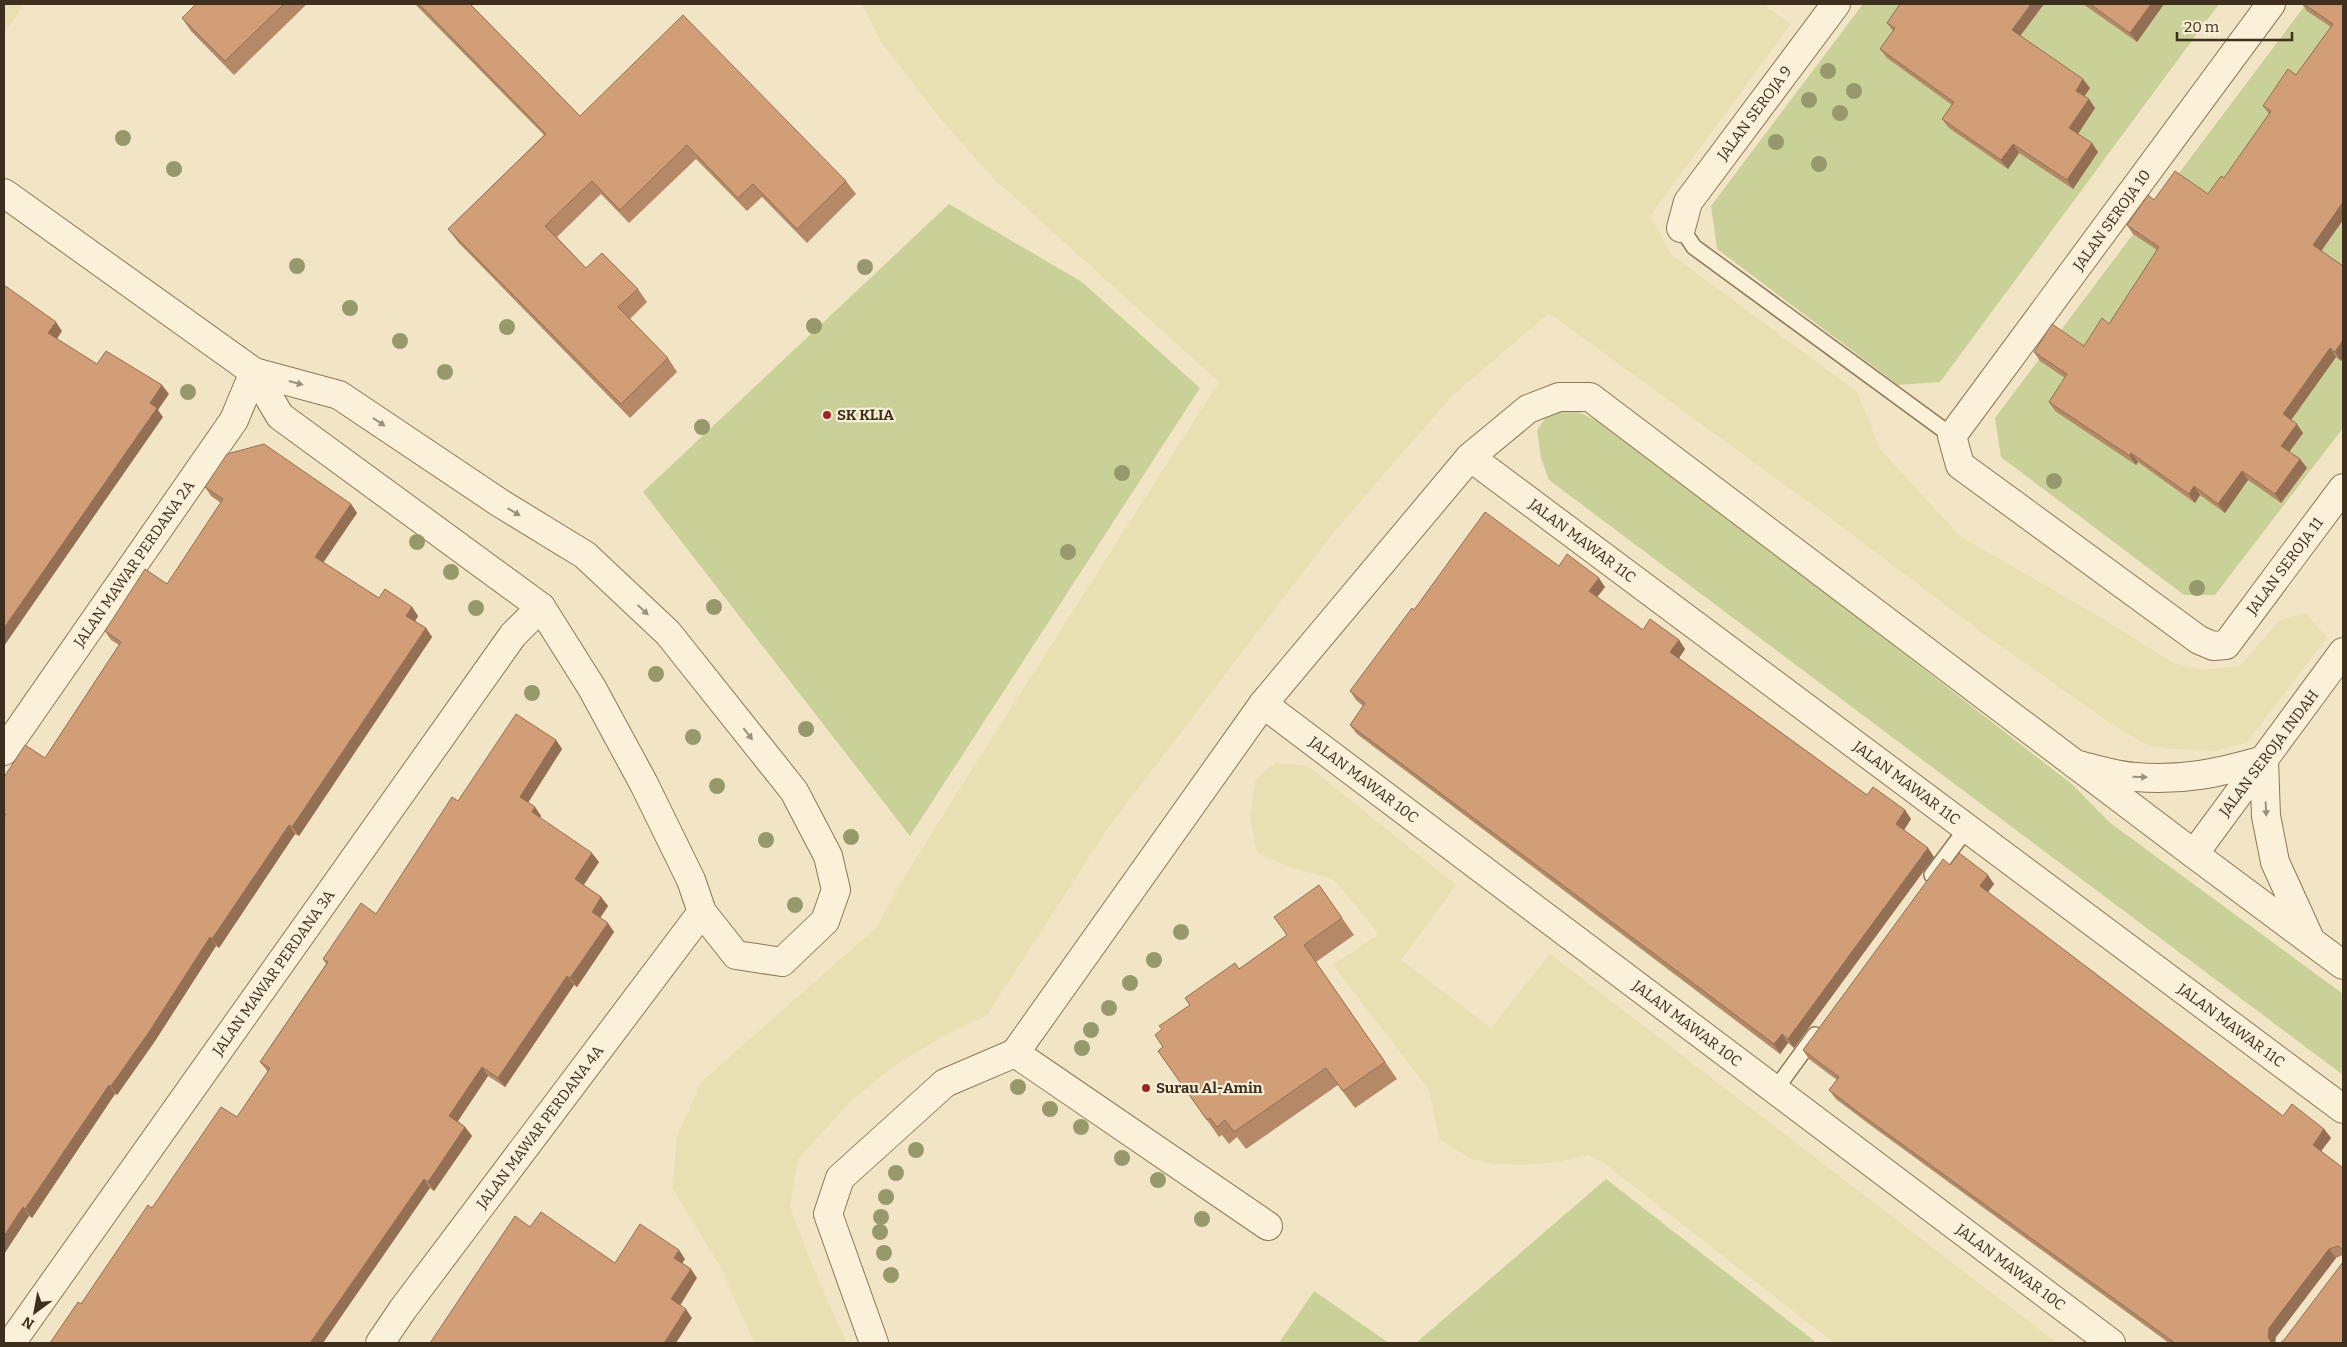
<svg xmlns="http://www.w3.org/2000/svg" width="2347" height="1347" viewBox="0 0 2347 1347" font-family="Bitter,serif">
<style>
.farmland{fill:#e8e0b2}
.green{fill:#cad198}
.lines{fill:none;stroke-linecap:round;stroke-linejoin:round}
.service-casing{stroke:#8e7659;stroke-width:18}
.minor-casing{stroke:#8e7659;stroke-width:30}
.tertiary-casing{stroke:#8e7659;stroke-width:30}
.service{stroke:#fbf1d9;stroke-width:15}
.minor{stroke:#fbf1d9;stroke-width:28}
.tertiary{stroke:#fbf1d9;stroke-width:28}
.tree{fill:#97996c}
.wall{fill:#b58867}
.shaded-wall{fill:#936f54}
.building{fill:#d29e78;stroke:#936f54}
.oneway{fill:#9c907c}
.poi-dot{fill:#a22525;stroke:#f8eed5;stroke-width:2}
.labels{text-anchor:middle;stroke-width:4.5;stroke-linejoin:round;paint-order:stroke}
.street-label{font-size:15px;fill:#3d2e1e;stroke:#f8eed5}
.poi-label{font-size:15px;font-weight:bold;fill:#3d2e1e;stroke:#f8eed5;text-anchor:start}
</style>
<rect width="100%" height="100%" fill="#f2e5c5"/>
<!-- farmland -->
<path class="farmland" d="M 4,4 L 25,4 L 4,33 Z
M 862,4 L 1762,4 L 1791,24 L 1650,216 L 1671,254 L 1857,392 L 1881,450 L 1960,536 L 2100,617 L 2175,664 L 2202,670 L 2240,666 L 2280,620 L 2306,613 L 2327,638 L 2247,742 L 2215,751 L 2172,749 L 2146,745 L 2107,721 L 1984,634 L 1830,518 L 1549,313 L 1452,396 L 1333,533 L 1108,828 L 987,1015 L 935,1041 L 891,1068 L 850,1102 L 798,1159 L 790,1207 L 814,1270 L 847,1343 L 754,1343 L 721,1268 L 672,1188 L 677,1137 L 701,1082 L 877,927 L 903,879 L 967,777 L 1219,382 L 992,177 L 939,117 L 881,42 Z
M 1276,763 L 1308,766 L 1456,885 L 1401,960 L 1491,1028 L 1550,954 L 2057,1343 L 1834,1343 L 1604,1163 L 1588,1155 L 1557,1162 L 1523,1165 L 1495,1164 L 1471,1159 L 1439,1139 L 1429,1090 L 1333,965 L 1378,935 L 1372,925 L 1333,879 L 1289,867 L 1257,853 L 1250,818 L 1256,778 Z"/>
<!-- green -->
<path class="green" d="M 1863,4 L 2219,4 L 1940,382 L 1898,385 L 1717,249 L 1711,206 Z
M 2306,4 L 2343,4 L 2343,428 L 2215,595 L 2184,595 L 2001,457 L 1995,418 Z
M 949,204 L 1082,282 L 1200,388 L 910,836 L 643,492 Z
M 1571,408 L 1601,423 L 1678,478 L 2073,785 L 2109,822 L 2343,994 L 2343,1075 L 1549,480 L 1541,458 L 1537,430 L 1549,413 Z
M 1606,1179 L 1817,1343 L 1416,1343 Z
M 1314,1291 L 1389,1343 L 1279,1343 Z"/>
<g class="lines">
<defs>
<path id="service" d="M 1681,228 L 1694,247 L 1952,436
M 1932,875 L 1967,828
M 1775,1090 L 1815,1035"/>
<g id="minor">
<path id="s1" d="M 2271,4 L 1952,436 L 1960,465 L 2199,640 L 2213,646 L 2226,645 L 2343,488"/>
<path d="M 4,193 L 254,372 L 339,395 L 500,503 L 585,555 L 668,633 L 794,791 L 828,856 L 836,890 L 825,921 L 782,962 L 736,955 L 702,912 L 691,880 L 644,784 L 592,688 L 541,607 L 280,416 L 254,372"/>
<path id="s2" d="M 1681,228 L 1688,202 L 1836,4"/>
<path id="s3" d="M 1470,457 L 2343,1109"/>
<path id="s4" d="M 1263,704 L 2111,1343"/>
<path id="s5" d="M 4,751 L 234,420 L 254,372"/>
<path d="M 1268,1226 L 1015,1053 L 1263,704 L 1470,457 L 1528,409 L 1559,397 L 1590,397 L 2194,854"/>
<path id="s6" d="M 11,1343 L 513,635 L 541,607"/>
<path id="s7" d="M 380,1343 L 403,1309 L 702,912"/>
<path d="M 874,1343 L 828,1214 L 840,1178 L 945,1083 L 1015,1053"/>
</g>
<path id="tertiary" d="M 2343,652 L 2194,854 L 2343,965
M 2075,764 C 2095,769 2116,776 2135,777 C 2184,781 2218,773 2264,760 L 2266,816 L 2275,862 L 2310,939"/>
</defs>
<!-- service casing -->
<use href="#service" class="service-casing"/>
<!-- minor casing -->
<use href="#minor" class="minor-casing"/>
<!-- tertiary casing -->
<use href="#tertiary" class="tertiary-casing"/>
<!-- service -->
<use href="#service" class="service"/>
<!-- minor -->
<use href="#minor" class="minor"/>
<!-- tertiary -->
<use href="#tertiary" class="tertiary"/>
</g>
<!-- trees -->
<g class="tree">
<circle cx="1828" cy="71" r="8"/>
<circle cx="1854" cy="91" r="8"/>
<circle cx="1809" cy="100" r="8"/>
<circle cx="1840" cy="113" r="8"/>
<circle cx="123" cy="138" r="8"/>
<circle cx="1776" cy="142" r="8"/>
<circle cx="1819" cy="164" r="8"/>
<circle cx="174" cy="169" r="8"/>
<circle cx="297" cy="266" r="8"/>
<circle cx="865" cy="267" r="8"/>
<circle cx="350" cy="308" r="8"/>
<circle cx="814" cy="326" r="8"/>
<circle cx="507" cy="327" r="8"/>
<circle cx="400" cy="341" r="8"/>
<circle cx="445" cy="372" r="8"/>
<circle cx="188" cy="392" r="8"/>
<circle cx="702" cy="427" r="8"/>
<circle cx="1122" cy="473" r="8"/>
<circle cx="2054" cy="481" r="8"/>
<circle cx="417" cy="542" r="8"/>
<circle cx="1068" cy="552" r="8"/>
<circle cx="451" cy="572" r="8"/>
<circle cx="2197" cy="588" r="8"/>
<circle cx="714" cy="607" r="8"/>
<circle cx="476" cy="608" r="8"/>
<circle cx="656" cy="674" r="8"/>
<circle cx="532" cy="693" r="8"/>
<circle cx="806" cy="729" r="8"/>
<circle cx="693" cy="737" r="8"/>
<circle cx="717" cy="786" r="8"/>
<circle cx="851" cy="837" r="8"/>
<circle cx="766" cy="840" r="8"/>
<circle cx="795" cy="905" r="8"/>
<circle cx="1181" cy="932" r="8"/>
<circle cx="1154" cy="960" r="8"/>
<circle cx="1130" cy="983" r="8"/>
<circle cx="1109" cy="1008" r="8"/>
<circle cx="1091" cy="1030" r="8"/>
<circle cx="1082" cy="1048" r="8"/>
<circle cx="1018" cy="1087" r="8"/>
<circle cx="1050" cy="1109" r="8"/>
<circle cx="1081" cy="1127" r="8"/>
<circle cx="916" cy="1150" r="8"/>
<circle cx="1122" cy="1158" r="8"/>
<circle cx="896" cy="1173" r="8"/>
<circle cx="1158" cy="1180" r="8"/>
<circle cx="886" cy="1197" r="8"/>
<circle cx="881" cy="1217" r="8"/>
<circle cx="1202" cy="1219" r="8"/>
<circle cx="880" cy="1232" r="8"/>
<circle cx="884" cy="1253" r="8"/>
<circle cx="891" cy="1275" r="8"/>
</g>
<!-- wall -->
<path class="wall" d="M 196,4 L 307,4 L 234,75 L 191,31 L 182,18 Z
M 415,4 L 470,4 L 580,116 L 846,181 L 856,194 L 807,243 L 762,197 L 747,211 L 696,159 L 629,223 L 601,194 L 557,237 L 586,268 L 638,289 L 647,302 L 630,319 L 668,358 L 677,372 L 630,418 L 458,242 L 448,229 L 544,135 Z
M 2083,4 L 2164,4 L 2137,42 Z
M 2302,4 L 2343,4 L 2343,220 L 2321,251 L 2341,361 L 2336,357 L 2291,420 L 2303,433 L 2289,452 L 2300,459 L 2307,468 L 2281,503 L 2248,480 L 2225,513 L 2200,495 L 2195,503 L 2138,462 L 2136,465 L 2055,411 L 2049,402 L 2065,378 L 2040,361 L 2034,352 L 2084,346 L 2109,324 L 2157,250 L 2133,234 L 2127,225 L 2154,200 L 2208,194 L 2224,178 L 2269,114 L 2263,106 L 2296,75 L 2331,27 L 2307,11 Z
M 1887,23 L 2020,36 L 2090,88 L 2084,96 L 2095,108 L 2078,134 L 2098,152 L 2073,189 L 2019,153 L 2008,169 L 1949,128 L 1942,119 L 1952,105 L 1887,58 L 1880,49 L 1893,31 Z
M 205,487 L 351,504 L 357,513 L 323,562 L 379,598 L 412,607 L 418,616 L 415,621 L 426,628 L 432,637 L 299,836 L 295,834 L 219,948 L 216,946 L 155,1041 L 117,1095 L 115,1094 L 32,1218 L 29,1216 L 4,1254 L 4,777 L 45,758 L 119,645 L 111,640 L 105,631 L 167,584 L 221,503 L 211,496 Z
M 1559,566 L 1605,587 L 1597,597 L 1643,630 L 1679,640 L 1685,649 L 1679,658 L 1867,795 L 1905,810 L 1911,819 L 1904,830 L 1928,848 L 1934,857 L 1794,1048 L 1788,1043 L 1780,1054 L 1357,734 L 1350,725 L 1363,706 L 1356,700 L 1350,691 Z
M 556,740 L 562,749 L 528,802 L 535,807 L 541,816 L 540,818 L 599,862 L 584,885 L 601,897 L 608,906 L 600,918 L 614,932 L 577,987 L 574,985 L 505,1087 L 488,1076 L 458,1121 L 465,1127 L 472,1136 L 434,1191 L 430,1188 L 81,1304 L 152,1208 L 237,1117 L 268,1072 L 260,1062 L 326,964 L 323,959 L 376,914 L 458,801 Z
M 1950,865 L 1994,884 L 1988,892 L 2283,1116 L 2324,1129 L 2331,1138 L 2321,1151 L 2343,1168 L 2343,1255 L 2336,1258 L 2276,1337 L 2275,1342 L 2343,1343 L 2169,1343 L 1869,1124 L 1836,1099 L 1829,1090 L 1837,1080 L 1809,1059 L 1803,1050 Z
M 1319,885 L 1354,935 L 1316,962 L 1397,1079 L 1355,1108 L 1338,1085 L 1246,1149 L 1237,1137 L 1229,1144 L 1222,1135 L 1219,1137 L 1158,1051 L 1163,1047 L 1190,1005 L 1239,969 L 1287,935 Z"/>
<!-- shaded-wall -->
<path class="shaded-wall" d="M 2031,4 L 2044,4 L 2018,39 L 2012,30 Z
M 2151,4 L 2164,4 L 2137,42 L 2130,33 Z
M 2083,79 L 2090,88 L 2082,100 L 2076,91 Z
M 2089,99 L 2095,108 L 2076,137 L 2069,128 Z
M 2092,143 L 2098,152 L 2073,189 L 2067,180 Z
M 2013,144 L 2019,153 L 2008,169 L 2001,160 Z
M 2343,202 L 2343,220 L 2319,254 L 2313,245 Z
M 56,322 L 62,331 L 55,342 L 48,333 Z
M 2343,340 L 2343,358 L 2341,361 L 2335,352 Z
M 2330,348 L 2336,357 L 2289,423 L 2283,414 Z
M 162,385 L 169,394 L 158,410 L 163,417 L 4,646 L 4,628 L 150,403 Z
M 2297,424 L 2303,433 L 2287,455 L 2281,446 Z
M 2131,453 L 2138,462 L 2136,465 L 2130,456 Z
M 2300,459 L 2307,468 L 2281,503 L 2275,494 Z
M 2242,471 L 2248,480 L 2225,513 L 2218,504 Z
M 2194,486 L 2200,495 L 2195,503 L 2189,494 Z
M 351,504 L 357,513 L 321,566 L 315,557 Z
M 1599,578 L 1605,587 L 1595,600 L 1589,591 Z
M 412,607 L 418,616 L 413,625 L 406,616 Z
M 426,628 L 432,637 L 299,836 L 292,827 Z
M 1679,640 L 1685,649 L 1677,661 L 1670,652 Z
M 556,740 L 562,749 L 526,806 L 520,797 Z
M 535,807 L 541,816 L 538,821 L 532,812 Z
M 1905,810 L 1911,819 L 1902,833 L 1896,824 Z
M 289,825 L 295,834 L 219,948 L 212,939 Z
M 1928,848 L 1934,857 L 1794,1048 L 1788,1039 Z
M 592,853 L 599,862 L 581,888 L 575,879 Z
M 1988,875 L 1994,884 L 1986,895 L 1980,886 Z
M 601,897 L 608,906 L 598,921 L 592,912 Z
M 608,923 L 614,932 L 577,987 L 570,978 Z
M 210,937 L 216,946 L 155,1041 L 117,1095 L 111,1086 Z
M 567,976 L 574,985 L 505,1087 L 498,1078 Z
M 1782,1034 L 1788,1043 L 1780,1054 L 1774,1044 Z
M 482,1067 L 488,1076 L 455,1125 L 449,1116 Z
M 109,1085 L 115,1094 L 32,1218 L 25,1209 Z
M 465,1127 L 472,1136 L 434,1191 L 428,1182 Z
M 2324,1129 L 2331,1138 L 2319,1154 L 2313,1145 Z
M 424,1179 L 430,1188 L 323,1343 L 310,1343 Z
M 23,1207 L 29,1216 L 4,1254 L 4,1236 Z
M 2329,1249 L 2336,1258 L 2276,1337 L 2275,1343 L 2272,1343 L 2268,1337 L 2269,1328 Z
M 679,1250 L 685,1259 L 680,1267 L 674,1258 Z
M 691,1269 L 697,1278 L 678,1309 L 671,1299 Z
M 686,1309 L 692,1318 L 676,1343 L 664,1343 Z"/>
<!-- building -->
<path class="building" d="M 196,4 L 284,4 L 225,61 L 182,18 Z
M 419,4 L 470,4 L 580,116 L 683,15 L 846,181 L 797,229 L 753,184 L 738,198 L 687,145 L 620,210 L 592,181 L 545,226 L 586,268 L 602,253 L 638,289 L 618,307 L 668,358 L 621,404 L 448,229 L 546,134 Z
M 1900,4 L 2031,4 L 2012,30 L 2083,79 L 2076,91 L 2089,99 L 2069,128 L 2092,143 L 2067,180 L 2013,144 L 2001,160 L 1942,119 L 1954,102 L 1880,49 L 1895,28 L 1887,23 Z
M 2090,4 L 2151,4 L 2130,33 Z
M 2304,4 L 2343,4 L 2343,202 L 2313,245 L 2343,266 L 2343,340 L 2335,352 L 2330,348 L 2283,414 L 2297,424 L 2281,446 L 2300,459 L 2275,494 L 2242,471 L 2218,504 L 2194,486 L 2189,494 L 2131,453 L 2130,456 L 2049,402 L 2067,374 L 2034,352 L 2052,324 L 2084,346 L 2102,318 L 2109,324 L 2159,247 L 2127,225 L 2148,195 L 2154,200 L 2175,171 L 2208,194 L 2221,176 L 2224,178 L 2271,111 L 2263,106 L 2288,69 L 2296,75 L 2333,24 Z
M 4,285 L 56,322 L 48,333 L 97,364 L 106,351 L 162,385 L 150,403 L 157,408 L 4,628 Z
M 264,444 L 351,504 L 315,557 L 379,598 L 385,589 L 412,607 L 406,616 L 426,628 L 292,827 L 289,825 L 212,939 L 210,937 L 149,1032 L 111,1086 L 109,1085 L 25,1209 L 23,1207 L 4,1236 L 4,818 L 6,814 L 4,813 L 4,777 L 25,745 L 45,758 L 121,642 L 105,631 L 145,569 L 167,584 L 223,499 L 205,487 L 227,454 Z
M 1485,512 L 1559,566 L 1567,554 L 1599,578 L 1589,591 L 1643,630 L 1650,619 L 1679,640 L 1670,652 L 1867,795 L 1873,787 L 1905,810 L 1896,824 L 1928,848 L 1788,1039 L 1782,1034 L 1774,1044 L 1350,725 L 1365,703 L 1350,691 L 1412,608 L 1414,610 Z
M 516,714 L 556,740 L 520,797 L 535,807 L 532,812 L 592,853 L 575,879 L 601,897 L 592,912 L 608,923 L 570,978 L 567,976 L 498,1078 L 482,1067 L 449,1116 L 465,1127 L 428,1182 L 424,1179 L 310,1343 L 50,1343 L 78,1302 L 81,1304 L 148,1205 L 152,1208 L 221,1107 L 237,1117 L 270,1068 L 260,1062 L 328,962 L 323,959 L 361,903 L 376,914 L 452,797 L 458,801 Z
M 1959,853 L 1988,875 L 1980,886 L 2283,1116 L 2292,1104 L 2324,1129 L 2313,1145 L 2343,1168 L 2343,1250 L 2338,1246 L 2329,1249 L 2269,1328 L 2268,1337 L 2271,1342 L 2280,1343 L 2284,1340 L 2343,1262 L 2343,1343 L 2175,1343 L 1862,1115 L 1829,1090 L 1839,1077 L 1803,1050 L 1943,859 L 1950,865 Z
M 1319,885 L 1342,918 L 1304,945 L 1385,1062 L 1343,1091 L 1326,1068 L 1234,1132 L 1225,1120 L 1217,1127 L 1210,1118 L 1207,1120 L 1158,1051 L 1163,1047 L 1155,1035 L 1162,1029 L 1159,1026 L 1190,1005 L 1185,998 L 1235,963 L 1239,969 L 1287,935 L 1274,917 Z
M 541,1212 L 615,1263 L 640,1224 L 679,1250 L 674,1258 L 691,1269 L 671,1299 L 686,1309 L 664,1343 L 430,1343 L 515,1216 L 530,1227 Z"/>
<!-- one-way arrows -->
<defs><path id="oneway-solid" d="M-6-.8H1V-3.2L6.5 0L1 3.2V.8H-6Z" transform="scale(1.25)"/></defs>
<g class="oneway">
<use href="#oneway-solid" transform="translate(296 383) rotate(15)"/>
<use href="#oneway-solid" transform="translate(379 422) rotate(34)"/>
<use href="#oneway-solid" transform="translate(514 512) rotate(31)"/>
<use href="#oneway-solid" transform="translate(643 610) rotate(43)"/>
<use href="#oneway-solid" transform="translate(748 734) rotate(52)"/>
<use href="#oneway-solid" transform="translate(2140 777) rotate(2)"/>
<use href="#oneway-solid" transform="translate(2266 809) rotate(87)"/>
</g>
<!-- markers -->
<g class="poi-dot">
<circle cx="827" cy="415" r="5"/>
<circle cx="1146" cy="1088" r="5"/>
</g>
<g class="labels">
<!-- street labels -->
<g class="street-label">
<text dy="5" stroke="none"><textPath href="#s2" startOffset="138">JALAN SEROJA 9</textPath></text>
<text transform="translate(2112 220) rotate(-54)" y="5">JALAN SEROJA 10</text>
<text dy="5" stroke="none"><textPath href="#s3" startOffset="140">JALAN MAWAR 11C</textPath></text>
<text dy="5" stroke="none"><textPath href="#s5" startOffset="228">JALAN MAWAR PERDANA 2A</textPath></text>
<text dy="5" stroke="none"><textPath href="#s1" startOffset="990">JALAN SEROJA 11</textPath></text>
<text transform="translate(2269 753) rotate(-53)" y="5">JALAN SEROJA INDAH</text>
<text dy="5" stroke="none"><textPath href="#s4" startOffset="126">JALAN MAWAR 10C</textPath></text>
<text dy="5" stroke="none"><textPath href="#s3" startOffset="545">JALAN MAWAR 11C</textPath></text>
<text dy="5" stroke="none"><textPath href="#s6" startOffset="454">JALAN MAWAR PERDANA 3A</textPath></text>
<text dy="5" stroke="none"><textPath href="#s4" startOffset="531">JALAN MAWAR 10C</textPath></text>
<text dy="5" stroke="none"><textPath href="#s3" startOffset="950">JALAN MAWAR 11C</textPath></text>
<text dy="5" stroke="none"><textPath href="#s7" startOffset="269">JALAN MAWAR PERDANA 4A</textPath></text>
<text dy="5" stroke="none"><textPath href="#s4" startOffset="936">JALAN MAWAR 10C</textPath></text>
</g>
<!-- poi labels -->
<g class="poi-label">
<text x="837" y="420">SK KLIA</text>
<text x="1156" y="1093">Surau Al-Amin</text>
</g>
</g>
<!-- border -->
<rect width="2347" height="1347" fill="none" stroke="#3d2e1e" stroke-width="10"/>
<!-- north arrow -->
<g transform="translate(35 1312) rotate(212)" stroke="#f8eed5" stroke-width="4" paint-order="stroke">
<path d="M0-4L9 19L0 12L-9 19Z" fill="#3d2e1e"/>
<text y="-8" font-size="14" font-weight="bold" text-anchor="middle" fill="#3d2e1e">N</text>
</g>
<!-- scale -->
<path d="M2177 32v8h115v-8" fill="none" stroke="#3d2e1e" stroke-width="2.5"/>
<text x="2184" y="32" font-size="15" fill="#3d2e1e" stroke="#f8eed5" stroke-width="4" paint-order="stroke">20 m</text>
</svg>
